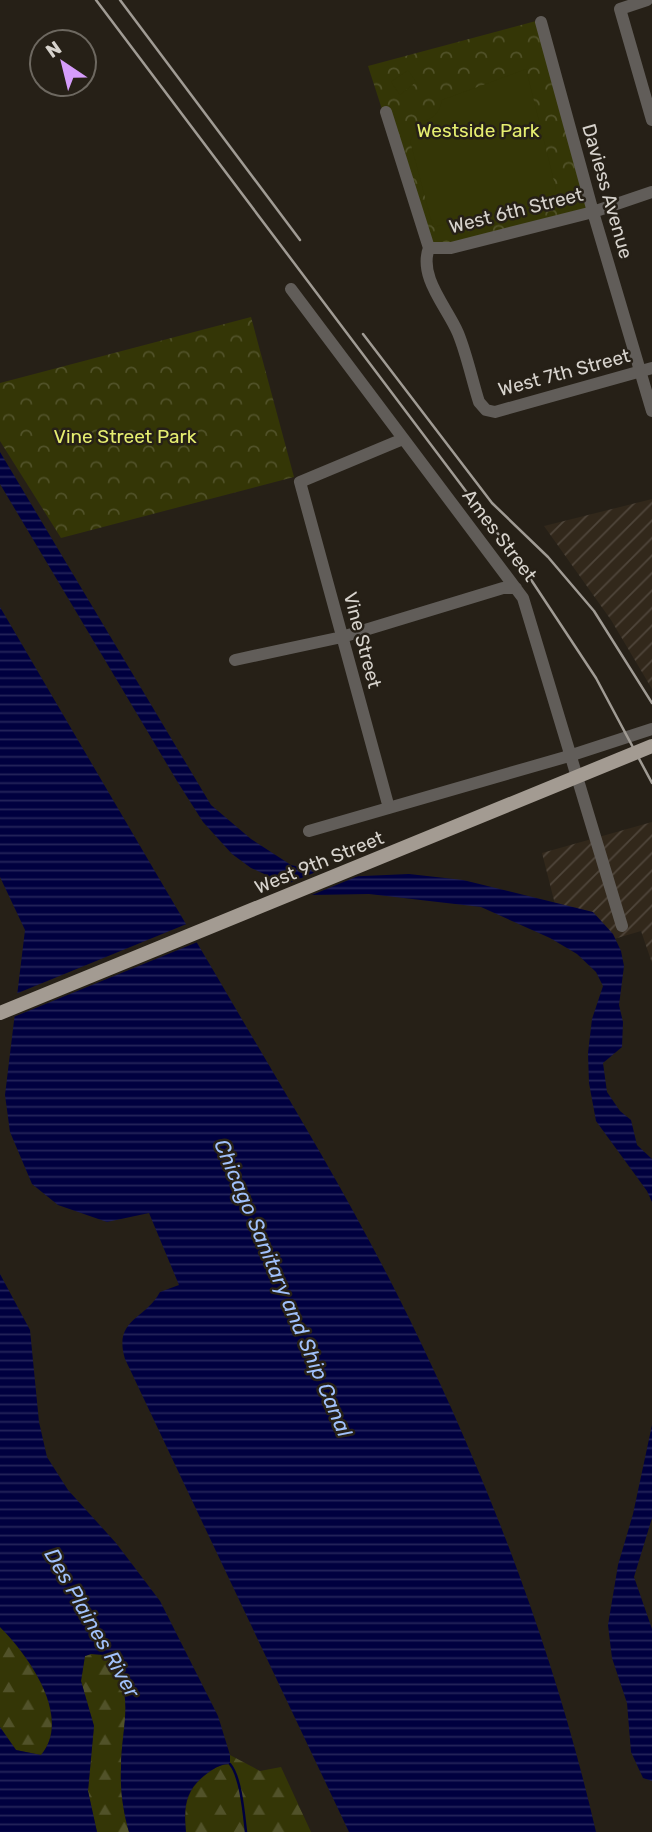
<svg xmlns="http://www.w3.org/2000/svg" width="652" height="1832" viewBox="0 0 652 1832" font-family="Rubik,sans-serif">
<style>
.industrial{fill:url(#industrial-furrows)}
.forest{fill:url(#forest-firs)}
.park{fill:url(#park-crowns)}
.pitch{fill:#343606}
.water{fill:url(#water-rules)}
.pier{fill:#262017}
.lines{fill:none;stroke-linecap:round;stroke-linejoin:round}
.stream{stroke:#00003f;stroke-width:2.5}
.minor{stroke:#615d59;stroke-width:12}
.rail{stroke:#a09b94;stroke-width:2.5}
.major-bridge{stroke:#a39b92;stroke-width:14}
.labels{text-anchor:middle;stroke-width:5;stroke-linejoin:round;paint-order:stroke}
.park-label{font-size:19px;fill:#e6ee70;stroke:#262017}
.street-label{font-size:19px;fill:#d7d3cd;stroke:#262017}
.water-label{font-size:21px;font-style:italic;fill:#a1c1fb;stroke:#262017}
</style>
<defs>
<pattern id="industrial-furrows" width="10" height="10" patternUnits="userSpaceOnUse" patternTransform="scale(1.75)"><rect width="10" height="10" fill="#32281b"/><path d="M-1 1l2-2M0 10L10 0M9 11l2-2" fill="none" stroke="#4f463b"/></pattern>
<pattern id="forest-firs" width="22" height="20" patternUnits="userSpaceOnUse" patternTransform="scale(1.75)"><rect width="22" height="20" fill="#343606"/><path d="M5 1l3.5 6h-7zM16 11l3.5 6h-7z" fill="#515229"/></pattern>
<pattern id="park-crowns" width="20" height="18" patternUnits="userSpaceOnUse" patternTransform="scale(1.75)"><rect width="20" height="18" fill="#343606"/><path d="M2 6a3 3 0 1 1 6 0M12 15a3 3 0 1 1 6 0" fill="none" stroke="#515229"/></pattern>
<pattern id="water-rules" width="6" height="5" patternUnits="userSpaceOnUse" patternTransform="scale(1.75)"><rect width="6" height="5" fill="#00003f"/><path d="M0 2.5h6" fill="none" stroke="#24245a"/></pattern>
</defs>
<rect width="100%" height="100%" fill="#262017"/>
<!-- industrial -->
<path class="industrial" d="M 652,499 L 652,689 L 611,620 L 544,526 Z
M 652,822 L 652,963 L 641,931 L 597,944 L 559,920 L 542,853 Z"/>
<!-- forest -->
<path class="forest" d="M 0,1627 C 29,1656 72,1717 41,1755 L 16,1750 L 0,1727 Z
M 91,1654 L 105,1655 C 139,1693 121,1723 121,1768 C 120,1790 123,1811 129,1832 L 97,1832 L 88,1791 L 94,1726 L 81,1681 L 85,1656 Z
M 230,1755 L 260,1771 L 281,1767 L 311,1832 L 186,1832 C 184,1804 186,1789 209,1772 C 216,1767 222,1764 230,1764 Z"/>
<!-- park -->
<path class="park" d="M 536,21 L 589,218 L 429,255 L 368,66 Z
M 251,317 L 294,477 L 61,538 L 0,441 L 0,383 Z"/>
<!-- pitch -->
<path class="pitch" d="M 526,69 L 556,189 L 549,202 L 433,227 L 410,141 L 421,121 C 433,120 440,112 442,100 Z
M 408,70 L 416,82 L 400,95 L 391,82 Z"/>
<!-- water -->
<path class="water" d="M 0,452 L 211,805 L 251,839 L 291,865 L 341,877 L 409,874 L 463,880 L 593,912 L 613,934 L 621,951 L 624,966 L 619,1005 L 623,1022 L 622,1047 L 603,1063 L 607,1092 L 620,1111 L 631,1120 L 637,1145 L 652,1159 L 652,1202 L 647,1191 L 596,1121 L 589,1083 L 588,1053 L 592,1019 L 603,986 L 596,972 L 577,954 L 550,938 L 481,907 L 369,894 L 310,895 L 251,868 L 232,854 L 203,822 L 177,781 L 0,484 Z
M 0,607 C 72,730 144,853 216,975 C 277,1080 341,1183 396,1292 C 482,1463 553,1645 596,1832 L 349,1832 L 125,1359 C 113,1319 145,1320 160,1292 L 179,1285 L 149,1213 L 107,1222 L 58,1205 L 32,1184 L 10,1132 L 5,1095 L 25,930 L 0,877 Z
M 0,1274 L 30,1330 L 39,1422 L 47,1457 L 68,1490 L 116,1543 L 160,1601 L 218,1716 L 230,1755 L 230,1764 C 222,1764 216,1767 209,1772 C 186,1788 183,1805 186,1832 L 129,1832 C 123,1811 120,1790 121,1768 C 121,1724 138,1691 105,1655 L 91,1654 L 85,1656 L 81,1681 L 94,1726 L 88,1791 L 97,1832 L 0,1832 L 0,1727 L 16,1750 L 41,1755 C 73,1717 28,1655 0,1627 Z
M 652,1425 L 652,1518 L 634,1577 L 652,1629 L 652,1781 L 643,1778 L 631,1752 L 627,1703 L 612,1658 L 608,1625 L 618,1565 L 633,1514 Z"/>
<!-- pier -->
<path class="pier" d="M 323,869 L 341,873 L 368,872 L 307,897 L 282,886 Z
M 189,923 L 200,941 L 11,1018 L 13,995 Z"/>
<g class="lines">
<!-- stream -->
<path class="stream" d="M 230,1764 C 241,1777 244,1815 246,1832"/>
<!-- minor -->
<path class="minor" d="M 647,0 L 620,9 L 652,120
M 541,22 L 593,212 L 652,411
M 386,112 L 429,248 C 418,277 447,307 458,333 C 467,355 472,380 479,402 L 486,410 L 495,412 L 652,368
M 429,248 L 451,248 L 593,212 L 652,192
M 291,289 L 523,598 L 622,926
M 235,660 L 342,637 L 503,588 L 516,588
M 389,808 L 300,482 L 403,439
M 309,831 L 569,756 L 652,729"/>
<!-- rail -->
<path class="rail" d="M 96,0 L 520,563 L 596,678 L 652,783
M 120,0 L 300,240
M 363,334 L 492,503 L 548,557 L 594,611 L 652,703"/>
<!-- major-bridge -->
<path class="major-bridge" d="M 0,1013 L 652,746"/>
</g>
<g class="labels">
<!-- park labels -->
<g class="park-label">
<text x="478" y="137">Westside Park</text>
<text x="125" y="443">Vine Street Park</text>
</g>
<!-- street labels -->
<g class="street-label">
<text transform="translate(608 191) rotate(74)" y="7">Daviess Avenue</text>
<text transform="translate(516 210) rotate(-14)" y="7">West 6th Street</text>
<text transform="translate(564 372) rotate(-15)" y="7">West 7th Street</text>
<text transform="translate(500 535) rotate(53)" y="7">Ames Street</text>
<text transform="translate(363 640) rotate(75)" y="7">Vine Street</text>
<text transform="translate(319 862) rotate(-22)" y="7">West 9th Street</text>
</g>
<!-- water labels -->
<g class="water-label">
<text transform="translate(283 1288) rotate(67)" y="7">Chicago Sanitary and Ship Canal</text>
<text transform="translate(92 1623) rotate(60)" y="7">Des Plaines River</text>
</g>
</g>
<!-- north arrow -->
<g transform="translate(63 63) rotate(325)"><circle r="33" fill="#262017" stroke="#6d6860" stroke-width="2"/>
<path d="M0-5L12 26L0 18L-12 26Z" fill="#d59cfb"/>
<text y="-10" font-size="19" font-weight="bold" text-anchor="middle" fill="#d7d3cd">N</text>
</g>
</svg>
